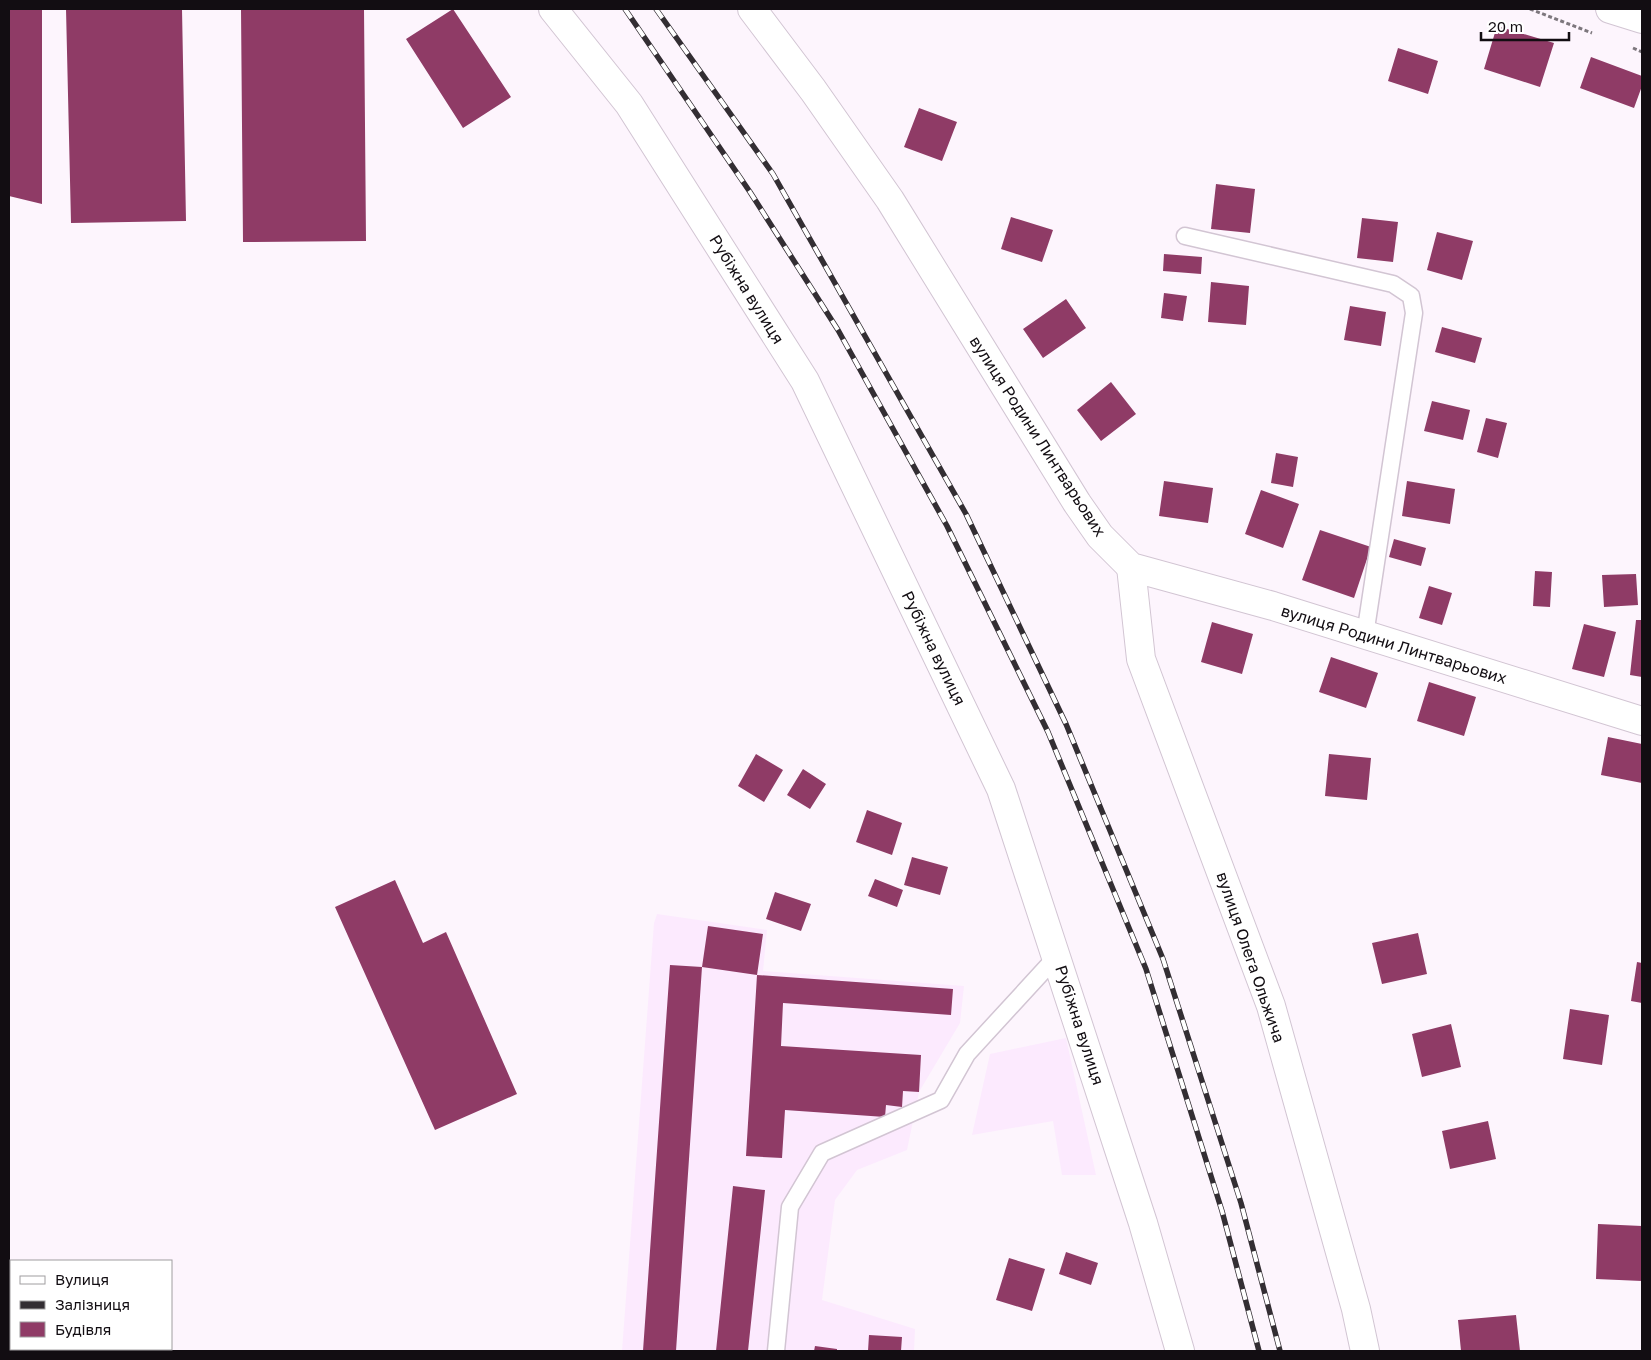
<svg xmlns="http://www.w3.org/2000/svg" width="1651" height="1360" viewBox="0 0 1651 1360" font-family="'Golos Text',sans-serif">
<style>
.built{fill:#fceafe}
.building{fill:#8f3b66}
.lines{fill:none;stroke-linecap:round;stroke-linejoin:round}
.service-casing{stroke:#d2c5d3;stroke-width:19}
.minor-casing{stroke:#d2c5d3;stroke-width:30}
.secondary-casing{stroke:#d2c5d3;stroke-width:30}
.path{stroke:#7d777d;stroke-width:3;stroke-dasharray:4 2.5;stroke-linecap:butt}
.service{stroke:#fff;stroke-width:16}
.minor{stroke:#fff;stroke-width:28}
.secondary{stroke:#fff;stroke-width:28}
.rail-casing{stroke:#332e33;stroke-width:5.5}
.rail{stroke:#fff;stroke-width:4;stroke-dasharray:11;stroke-linecap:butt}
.labels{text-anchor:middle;stroke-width:5;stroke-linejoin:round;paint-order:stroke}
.street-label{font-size:16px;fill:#120d12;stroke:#fff}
</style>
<rect width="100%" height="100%" fill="#fdf5fd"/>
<!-- built -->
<path class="built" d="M 657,914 L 767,930 L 763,971 L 964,986 L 960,1023 L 919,1092 L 907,1150 L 857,1170 L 835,1200 L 822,1300 L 915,1329 L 914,1351 L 622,1351 L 654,923 Z
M 1066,1038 L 1096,1175 L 1062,1175 L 1053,1121 L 972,1135 L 990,1054 Z"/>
<!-- building -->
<path class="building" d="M 9,9 L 42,9 L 42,204 L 9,196 Z
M 66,9 L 182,9 L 186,221 L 71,223 Z
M 241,9 L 364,9 L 366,241 L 243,242 Z
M 453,9 L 511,97 L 463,128 L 406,39 Z
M 1497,26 L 1554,43 L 1540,87 L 1484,69 Z
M 1398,48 L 1438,61 L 1428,94 L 1388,81 Z
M 1591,57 L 1642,76 L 1642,86 L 1634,108 L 1580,88 Z
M 919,108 L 957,122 L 942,161 L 904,147 Z
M 1216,184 L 1255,189 L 1250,233 L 1211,229 Z
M 1011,217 L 1053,230 L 1042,262 L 1001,249 Z
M 1362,218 L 1398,222 L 1393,262 L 1357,258 Z
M 1437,232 L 1473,241 L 1462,280 L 1427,270 Z
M 1164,254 L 1202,257 L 1201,274 L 1163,271 Z
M 1211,282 L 1249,286 L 1246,325 L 1208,322 Z
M 1164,293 L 1187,296 L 1183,321 L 1161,318 Z
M 1066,299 L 1086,328 L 1043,358 L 1023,329 Z
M 1350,306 L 1386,312 L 1381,346 L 1344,340 Z
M 1442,327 L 1482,338 L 1475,363 L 1435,352 Z
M 1111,382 L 1136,414 L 1101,441 L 1077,410 Z
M 1432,401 L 1470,410 L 1463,440 L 1424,431 Z
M 1486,418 L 1507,423 L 1498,458 L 1477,452 Z
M 1276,453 L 1298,457 L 1293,487 L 1271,483 Z
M 1164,481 L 1213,488 L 1208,523 L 1159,516 Z
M 1407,481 L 1455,489 L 1450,524 L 1402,516 Z
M 1261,490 L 1299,504 L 1283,548 L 1245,534 Z
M 1320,530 L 1371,547 L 1354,598 L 1302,580 Z
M 1394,539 L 1426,548 L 1421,566 L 1389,557 Z
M 1535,571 L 1552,572 L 1550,607 L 1533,606 Z
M 1636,574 L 1638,605 L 1604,607 L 1602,575 Z
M 1429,586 L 1452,593 L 1442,625 L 1419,618 Z
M 1636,620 L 1642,620 L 1642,677 L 1630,675 Z
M 1212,622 L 1253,634 L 1242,674 L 1201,662 Z
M 1584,624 L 1616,632 L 1604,677 L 1572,669 Z
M 1331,657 L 1378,673 L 1366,708 L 1319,692 Z
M 1429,682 L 1476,697 L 1464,736 L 1417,721 Z
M 1608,737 L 1642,744 L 1642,783 L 1601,775 Z
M 756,754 L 783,770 L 764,802 L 738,786 Z
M 1329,754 L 1371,758 L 1367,800 L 1325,796 Z
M 803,769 L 826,784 L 810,809 L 787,795 Z
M 867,810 L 902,823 L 892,855 L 856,842 Z
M 912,857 L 948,867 L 940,895 L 904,885 Z
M 875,879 L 903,890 L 897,907 L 868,896 Z
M 395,880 L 423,943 L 446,932 L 517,1094 L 435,1130 L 335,907 Z
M 775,892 L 811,904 L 801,931 L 766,919 Z
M 708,926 L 763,934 L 757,975 L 702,967 Z
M 1418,933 L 1427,974 L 1382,984 L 1372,943 Z
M 1637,962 L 1642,963 L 1642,1003 L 1631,1001 Z
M 670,965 L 702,967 L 676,1351 L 643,1351 Z
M 757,975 L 953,989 L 951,1015 L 783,1003 L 781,1046 L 921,1055 L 919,1092 L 903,1091 L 902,1107 L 886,1105 L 885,1117 L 785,1110 L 782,1158 L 746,1156 Z
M 1570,1009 L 1609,1015 L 1602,1065 L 1563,1059 Z
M 1451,1024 L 1461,1067 L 1422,1077 L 1412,1034 Z
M 1488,1121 L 1496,1159 L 1450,1169 L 1442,1131 Z
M 733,1186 L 765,1190 L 748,1351 L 716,1351 Z
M 1598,1224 L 1642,1226 L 1642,1281 L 1596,1279 Z
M 1066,1252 L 1098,1263 L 1091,1285 L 1059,1274 Z
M 1009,1258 L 1045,1269 L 1032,1311 L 996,1300 Z
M 1516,1315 L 1520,1351 L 1461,1351 L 1458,1320 Z
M 869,1335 L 902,1337 L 901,1351 L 868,1351 Z
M 815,1346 L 837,1349 L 837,1351 L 814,1351 Z"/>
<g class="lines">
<defs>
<path id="service" d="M 1185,236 L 1393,284 L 1411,296 L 1414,313 L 1365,635
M 776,1351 L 790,1207 L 822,1153 L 941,1100 L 967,1054 L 1057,956"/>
<path id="minor" d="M 553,9 L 629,104 L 805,381 L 1001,789 L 1143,1223 L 1180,1351
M 1131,567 L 1141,659 L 1271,1006 L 1356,1309 L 1365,1351"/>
<path id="secondary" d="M 752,9 L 813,90 L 890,200 L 1077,503 L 1100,536 L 1131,567 L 1273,606 L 1642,721
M 1610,9 L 1642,19"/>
</defs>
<!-- service casing -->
<use href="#service" class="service-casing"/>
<!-- minor casing -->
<use href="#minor" class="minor-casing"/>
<!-- secondary casing -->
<use href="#secondary" class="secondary-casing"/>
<!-- path -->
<path class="path" d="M 1530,9 L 1592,33
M 1633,48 L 1642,52"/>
<!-- service -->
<use href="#service" class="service"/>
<!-- minor -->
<use href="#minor" class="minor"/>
<!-- secondary -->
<use href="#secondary" class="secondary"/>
<defs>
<path id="rail" d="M 625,9 L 750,192 L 838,330 L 947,526 L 1048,732 L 1146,969 L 1222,1211 L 1259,1351
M 656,9 L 773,174 L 966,514 L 1066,724 L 1163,959 L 1241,1203 L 1280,1351"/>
</defs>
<!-- rail casing -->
<use href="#rail" class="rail-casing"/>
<!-- rail -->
<use href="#rail" class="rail"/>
</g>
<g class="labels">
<!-- street labels -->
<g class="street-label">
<text transform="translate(747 289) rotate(58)" y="6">Рубіжна вулиця</text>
<text transform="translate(1038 436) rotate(57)" y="6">вулиця Родини Линтварьових</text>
<text transform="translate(1394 644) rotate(17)" y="6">вулиця Родини Линтварьових</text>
<text transform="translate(934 648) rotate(64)" y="6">Рубіжна вулиця</text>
<text transform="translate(1251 957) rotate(71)" y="6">вулиця Олега Ольжича</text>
<text transform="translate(1080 1025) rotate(72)" y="6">Рубіжна вулиця</text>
</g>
</g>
<!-- border -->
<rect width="1651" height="1360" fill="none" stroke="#120d12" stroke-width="20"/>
<!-- legend -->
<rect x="10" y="1260" width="162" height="90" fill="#ffffff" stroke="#a09ea0"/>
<rect x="20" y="1276" width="25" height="8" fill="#ffffff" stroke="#a09ea0"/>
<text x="55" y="1285" font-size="15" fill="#120d12">Вулиця</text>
<rect x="20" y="1301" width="25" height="8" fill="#332e33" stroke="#a09ea0"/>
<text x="55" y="1310" font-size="15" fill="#120d12">Залізниця</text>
<rect x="20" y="1322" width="25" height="15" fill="#8f3b66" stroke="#a09ea0"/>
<text x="55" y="1335" font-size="15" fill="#120d12">Будівля</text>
<!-- scale -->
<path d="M1481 32v8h88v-8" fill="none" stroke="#120d12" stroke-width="2.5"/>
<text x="1488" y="32" font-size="15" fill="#120d12" stroke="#ffffff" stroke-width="4" paint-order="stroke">20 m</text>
</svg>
